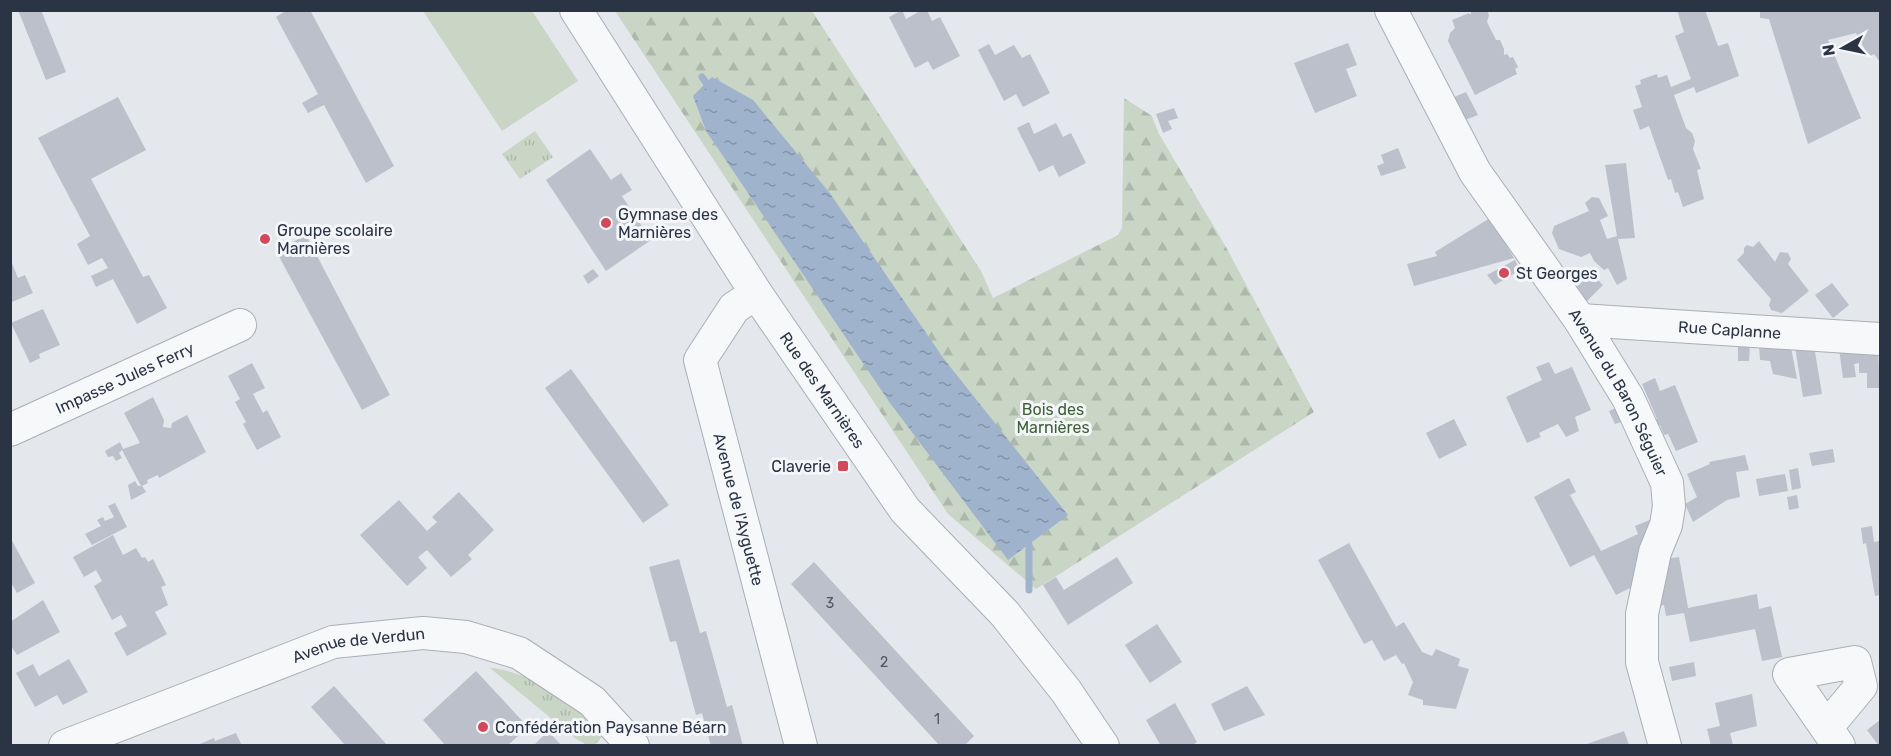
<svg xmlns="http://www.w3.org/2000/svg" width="1891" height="756" viewBox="0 0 1891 756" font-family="Rubik,sans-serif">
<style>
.forest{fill:url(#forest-firs)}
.park{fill:url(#park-tufts)}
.garden{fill:#c9d6c5}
.water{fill:url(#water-ripples)}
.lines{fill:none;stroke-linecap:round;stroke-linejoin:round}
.stream{stroke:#9fb4cc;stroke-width:7}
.building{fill:#bbc0ca}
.minor-casing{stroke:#a9aeb7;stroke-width:34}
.minor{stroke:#f7f8fa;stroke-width:32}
.poi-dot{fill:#d1495b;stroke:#f4f6f9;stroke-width:2}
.labels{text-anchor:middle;stroke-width:6;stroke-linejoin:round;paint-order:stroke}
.number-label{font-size:14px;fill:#4f5766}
.poi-label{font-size:16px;fill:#2b3445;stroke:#f4f6f9;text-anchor:start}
.street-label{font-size:16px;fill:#2b3445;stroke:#f4f6f9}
.park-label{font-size:16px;fill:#3f6138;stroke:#f4f6f9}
</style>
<defs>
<pattern id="forest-firs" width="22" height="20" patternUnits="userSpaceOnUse" patternTransform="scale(1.5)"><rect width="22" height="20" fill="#c9d6c5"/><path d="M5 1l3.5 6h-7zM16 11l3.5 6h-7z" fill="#adb8ab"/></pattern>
<pattern id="park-tufts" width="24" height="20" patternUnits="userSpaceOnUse" patternTransform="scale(1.5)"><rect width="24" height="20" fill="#c9d6c5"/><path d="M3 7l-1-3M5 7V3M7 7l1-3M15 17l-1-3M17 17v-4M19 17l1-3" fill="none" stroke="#adb8ab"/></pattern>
<pattern id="water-ripples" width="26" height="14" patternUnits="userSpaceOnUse" patternTransform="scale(1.5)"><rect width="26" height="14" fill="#9fb4cc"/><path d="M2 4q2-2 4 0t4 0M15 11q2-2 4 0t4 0" fill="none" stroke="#8293a7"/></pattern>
</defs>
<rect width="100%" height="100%" fill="#e4e7ec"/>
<!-- forest -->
<path class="forest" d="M 615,11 L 812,11 L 981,271 L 993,298 L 1118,235 L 1122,228 L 1124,98 L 1152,116 L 1159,134 L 1226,247 L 1314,412 L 1036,589 L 948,514 Z"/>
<!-- park -->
<path class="park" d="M 535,131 L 553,157 L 520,179 L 502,154 Z
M 490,668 C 509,667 574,696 588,710 C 595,716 600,725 606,732 L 595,745 L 587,745 L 576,739 Z"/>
<!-- garden -->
<path class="garden" d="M 423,11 L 532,11 L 578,81 L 502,131 Z"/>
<!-- water -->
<path class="water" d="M 712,77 L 753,100 L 829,192 L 944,359 L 1068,515 L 1008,560 L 890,403 L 706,131 L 693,96 Z"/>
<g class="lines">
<!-- stream -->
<path class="stream" d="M 702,77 L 711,90
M 1025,538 L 1029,545 L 1029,590"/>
</g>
<!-- building -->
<path class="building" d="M 18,10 L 41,10 L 66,72 L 46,80 Z
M 287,10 L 310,10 L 394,166 L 366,183 L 324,105 L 308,113 L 302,103 L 318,94 L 276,17 Z
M 902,10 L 906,19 L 922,10 L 927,10 L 932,21 L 940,17 L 960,56 L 933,70 L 928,61 L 915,68 L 889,17 Z
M 1472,10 L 1487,10 L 1489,15 L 1487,22 L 1496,40 L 1500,40 L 1504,49 L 1504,55 L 1507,54 L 1510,58 L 1513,57 L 1518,67 L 1515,69 L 1517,74 L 1475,95 L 1448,41 L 1450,33 L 1455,28 L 1452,20 L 1469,13 L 1470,15 Z
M 1677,10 L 1705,10 L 1718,46 L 1728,43 L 1739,76 L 1696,93 L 1694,87 L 1674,95 L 1686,128 L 1692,133 L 1695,141 L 1693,149 L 1701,169 L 1697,170 L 1704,199 L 1683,207 L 1678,192 L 1675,193 L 1671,179 L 1668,180 L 1649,126 L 1640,130 L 1633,110 L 1642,107 L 1635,86 L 1641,84 L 1640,80 L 1657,74 L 1658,78 L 1667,75 L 1671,87 L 1691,79 L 1675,36 L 1684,32 Z
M 1760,10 L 1880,10 L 1880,62 L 1874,54 L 1869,57 L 1856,33 L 1828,40 L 1861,118 L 1808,144 L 1769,19 L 1760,18 Z
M 1348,43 L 1357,65 L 1346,69 L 1357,96 L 1315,113 L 1294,63 Z
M 989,44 L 995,55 L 1014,45 L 1022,58 L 1030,54 L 1050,93 L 1023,107 L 1016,94 L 1004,101 L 978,50 Z
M 1466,92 L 1478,115 L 1457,123 L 1445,101 Z
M 118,97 L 146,150 L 91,179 L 143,277 L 149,275 L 167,308 L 137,324 L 113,279 L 96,287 L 91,276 L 108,268 L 102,258 L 88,265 L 77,244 L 90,236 L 38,138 Z
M 1174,108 L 1178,118 L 1168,121 L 1172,129 L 1163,133 L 1156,114 Z
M 1029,122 L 1034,134 L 1056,123 L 1063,137 L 1071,133 L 1086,163 L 1059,177 L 1053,165 L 1039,172 L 1017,128 Z
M 1398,148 L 1406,168 L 1381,176 L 1377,166 L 1384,163 L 1381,155 Z
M 590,149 L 611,180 L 621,173 L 632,190 L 622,196 L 651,240 L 606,271 L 546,180 Z
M 1626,163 L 1635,238 L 1618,239 L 1627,279 L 1617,285 L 1608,268 L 1604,270 L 1594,261 L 1590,253 L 1581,257 L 1559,249 L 1552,233 L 1554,226 L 1589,211 L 1585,203 L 1592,197 L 1599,198 L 1608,216 L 1600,220 L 1607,239 L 1617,236 L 1605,165 Z
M 1490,218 L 1514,258 L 1414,286 L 1407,264 L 1437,256 L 1435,252 Z
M 306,235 L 390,395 L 362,410 L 276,251 Z
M 1759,241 L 1775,262 L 1780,252 L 1788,253 L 1791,259 L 1788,264 L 1809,291 L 1782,313 L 1771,310 L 1769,305 L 1771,299 L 1737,260 L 1744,253 L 1744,248 L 1747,245 L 1753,247 Z
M 1515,260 L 1520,270 L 1495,285 L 1487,275 Z
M 11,261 L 18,278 L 25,275 L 33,293 L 12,302 Z
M 593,269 L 599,276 L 588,284 L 583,276 Z
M 1591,273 L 1603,285 L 1585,303 L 1571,292 Z
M 1832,283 L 1849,305 L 1833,318 L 1815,295 Z
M 43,309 L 60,345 L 39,354 L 40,358 L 30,363 L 11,323 Z
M 1738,343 L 1750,344 L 1749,361 L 1738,361 Z
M 1759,345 L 1791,347 L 1797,379 L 1773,374 L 1770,361 L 1760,360 Z
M 1814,346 L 1822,394 L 1803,397 L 1795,347 Z
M 1839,349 L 1878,351 L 1880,388 L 1867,388 L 1867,373 L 1859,373 L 1859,363 L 1854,364 L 1856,377 L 1843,378 Z
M 1549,362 L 1555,374 L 1572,367 L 1591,410 L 1575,417 L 1579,431 L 1566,437 L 1558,424 L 1539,433 L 1541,437 L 1527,443 L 1506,397 L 1542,380 L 1536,367 Z
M 252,363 L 265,388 L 253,394 L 263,413 L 267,410 L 281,437 L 257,450 L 243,424 L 246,422 L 235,402 L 240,399 L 228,376 Z
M 571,369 L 669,505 L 643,523 L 545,388 Z
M 1655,378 L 1660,391 L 1675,385 L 1698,442 L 1676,451 L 1668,434 L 1664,435 L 1660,425 L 1656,427 L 1653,421 L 1657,419 L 1642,384 Z
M 153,397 L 164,420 L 163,427 L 171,428 L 172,423 L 187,415 L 206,452 L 159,478 L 158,475 L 147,480 L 148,483 L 142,486 L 146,492 L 131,500 L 128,485 L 135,481 L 138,486 L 141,486 L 122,450 L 119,453 L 122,458 L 116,461 L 113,456 L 108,457 L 105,451 L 120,442 L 123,449 L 140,443 L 124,413 Z
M 1618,407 L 1624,421 L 1615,424 L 1609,411 Z
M 1454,419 L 1467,445 L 1439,459 L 1426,433 Z
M 1833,449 L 1835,462 L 1812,466 L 1809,453 Z
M 1745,455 L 1749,470 L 1736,472 L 1740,497 L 1727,500 L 1693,522 L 1685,504 L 1697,497 L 1687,474 L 1710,464 L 1709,462 Z
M 1798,468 L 1801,488 L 1792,490 L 1789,470 Z
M 1785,474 L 1788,491 L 1759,496 L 1756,479 Z
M 1569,478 L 1576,492 L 1570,495 L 1601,551 L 1638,534 L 1635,526 L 1652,519 L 1632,587 L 1616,595 L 1594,555 L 1570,567 L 1534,497 Z
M 459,492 L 494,530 L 468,555 L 472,559 L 451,577 L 427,550 L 418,557 L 427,568 L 407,586 L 360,535 L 399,500 L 427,531 L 437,522 L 432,517 Z
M 1797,495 L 1799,508 L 1789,510 L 1787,497 Z
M 115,503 L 127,527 L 92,545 L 85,534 L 101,526 L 97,520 L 103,517 L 105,521 L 114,517 L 108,506 Z
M 1872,526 L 1874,542 L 1880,541 L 1880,595 L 1875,596 L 1866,543 L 1863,544 L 1861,528 Z
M 113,535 L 123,555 L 136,548 L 142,558 L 145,557 L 148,562 L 153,559 L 166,585 L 161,587 L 168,605 L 155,612 L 167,634 L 127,656 L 114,633 L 127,626 L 121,615 L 112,620 L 94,586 L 102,581 L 96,570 L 84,577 L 73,557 Z
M 10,537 L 35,583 L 17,593 L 10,581 Z
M 1349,543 L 1396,627 L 1404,622 L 1422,652 L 1432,656 L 1436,649 L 1460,659 L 1458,666 L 1469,669 L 1456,709 L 1423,705 L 1423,700 L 1408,695 L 1413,682 L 1404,663 L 1402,664 L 1396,655 L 1384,661 L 1372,640 L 1364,644 L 1318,560 Z
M 1117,557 L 1133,583 L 1068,625 L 1043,585 L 1056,577 L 1064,590 Z
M 1679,557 L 1688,608 L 1757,594 L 1759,609 L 1771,606 L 1782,657 L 1762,661 L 1755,629 L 1690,642 L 1684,613 L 1666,616 L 1664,605 L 1659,606 L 1657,560 Z
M 679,559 L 700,633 L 706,631 L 727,707 L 732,705 L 743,746 L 711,746 L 702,713 L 696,715 L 676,641 L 670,642 L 649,567 Z
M 814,562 L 974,736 L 964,746 L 940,746 L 791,584 Z
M 43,600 L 60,632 L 17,655 L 10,644 L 10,622 Z
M 1157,624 L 1182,662 L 1150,683 L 1125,645 Z
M 69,659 L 88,692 L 63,705 L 57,695 L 35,707 L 16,673 L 33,664 L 39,676 Z
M 1694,662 L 1696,676 L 1672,681 L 1669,667 Z
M 476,671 L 528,727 L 507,746 L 446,746 L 423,720 Z
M 334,686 L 388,746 L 346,746 L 311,707 Z
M 1247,686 L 1265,715 L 1224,731 L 1211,704 Z
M 1752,694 L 1757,726 L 1730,733 L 1733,745 L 1711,746 L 1707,729 L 1720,726 L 1715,703 Z
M 1175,703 L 1197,742 L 1191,746 L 1161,746 L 1146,720 Z
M 1880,720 L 1880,746 L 1879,746 L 1867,730 Z
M 548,731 L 562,746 L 533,746 Z
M 1624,731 L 1629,745 L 1584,746 L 1584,745 Z
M 236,733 L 242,746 L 195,746 L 214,738 L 215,741 Z"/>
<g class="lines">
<defs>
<g id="minor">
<path id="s1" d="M 576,10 L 756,293 L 905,510 L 1005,614 L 1066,691 L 1103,746"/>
<path id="s2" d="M 1391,10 L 1475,172 L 1580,320 L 1628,398 L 1667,483 L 1669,506 L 1666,525 L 1655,552 L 1642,614 L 1642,662 L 1665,746"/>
<path id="s3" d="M 756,293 L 734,308 L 700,360 L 801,746"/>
<path id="s4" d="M 1580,320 L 1880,339"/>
<path id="s5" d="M 10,430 L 240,325"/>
<path d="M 1827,727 L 1861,686 L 1855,662 L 1789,674 L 1839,746"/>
<path id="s6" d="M 65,746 L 333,642 L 423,633 L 466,637 L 519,653 L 592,701 L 633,746"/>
</g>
</defs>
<!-- minor casing -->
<use href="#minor" class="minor-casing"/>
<!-- minor -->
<use href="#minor" class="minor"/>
</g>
<!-- markers -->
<g class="poi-dot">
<circle cx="606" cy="223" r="6"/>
<circle cx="265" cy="239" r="6"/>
<circle cx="1504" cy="273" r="6"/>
<rect x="837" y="460" width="12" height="12" rx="3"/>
<circle cx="483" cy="727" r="6"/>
</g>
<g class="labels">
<!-- number labels -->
<g class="number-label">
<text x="830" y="608">3</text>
<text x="884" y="667">2</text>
<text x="937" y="724">1</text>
</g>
<!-- poi labels -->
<g class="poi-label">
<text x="618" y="220">Gymnase des<tspan x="618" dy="18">Marnières</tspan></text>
<text x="277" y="236">Groupe scolaire<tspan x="277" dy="18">Marnières</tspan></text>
<text x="1516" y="279">St Georges</text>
<text x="831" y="472" text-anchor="end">Claverie</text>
<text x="495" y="733">Confédération Paysanne Béarn</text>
</g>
<!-- street labels -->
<g class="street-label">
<text dy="6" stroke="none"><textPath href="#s4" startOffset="150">Rue Caplanne</textPath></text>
<text dy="6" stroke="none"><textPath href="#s5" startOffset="126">Impasse Jules Ferry</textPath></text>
<text dy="6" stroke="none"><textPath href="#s1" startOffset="453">Rue des Marnières</textPath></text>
<text dy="6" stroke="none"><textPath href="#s2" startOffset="446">Avenue du Baron Séguier</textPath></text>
<text dy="6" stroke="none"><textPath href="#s3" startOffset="243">Avenue de l'Ayguette</textPath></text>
<text dy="6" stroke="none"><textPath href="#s6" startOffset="312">Avenue de Verdun</textPath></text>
</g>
<!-- park labels -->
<g class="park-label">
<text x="1053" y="415">Bois des<tspan x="1053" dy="18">Marnières</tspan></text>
</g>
</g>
<!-- border -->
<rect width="1891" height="756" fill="none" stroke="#2b3445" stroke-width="24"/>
<!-- north arrow -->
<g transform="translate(1843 48) rotate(261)" stroke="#f4f6f9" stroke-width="4.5" paint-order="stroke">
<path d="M0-4.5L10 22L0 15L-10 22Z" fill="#2b3445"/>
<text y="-9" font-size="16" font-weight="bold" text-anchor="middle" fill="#2b3445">N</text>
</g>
</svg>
